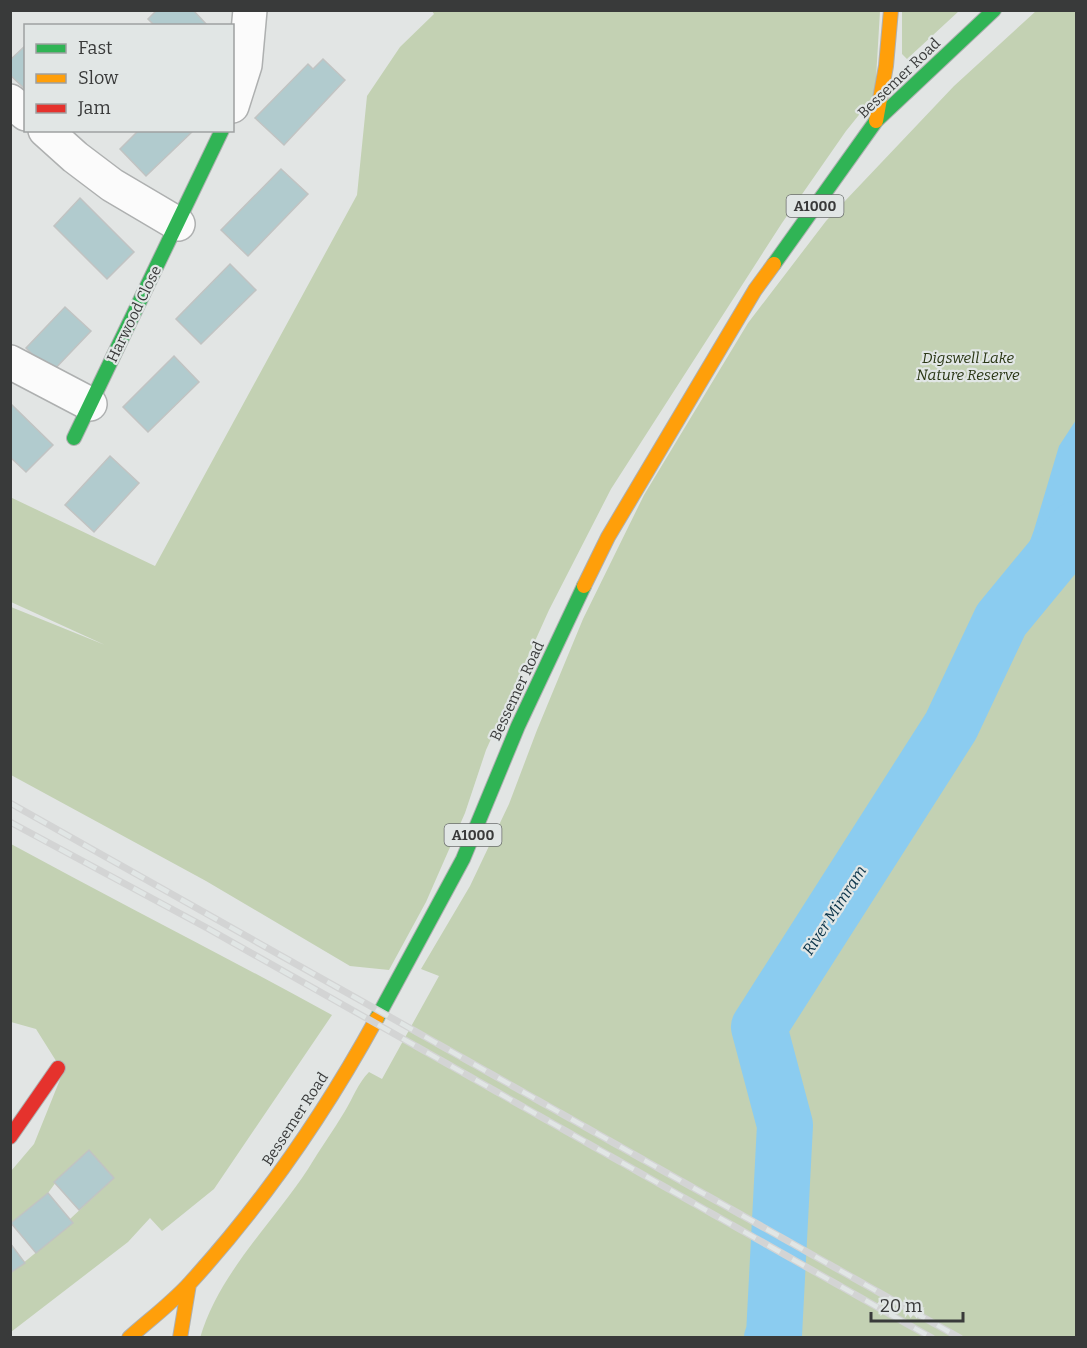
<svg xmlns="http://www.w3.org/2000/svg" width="1087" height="1348" viewBox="0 0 1087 1348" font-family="Bitter,serif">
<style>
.green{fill:#c3d1b3}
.water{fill:#8bccf0}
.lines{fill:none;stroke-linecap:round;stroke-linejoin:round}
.river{stroke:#8bccf0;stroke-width:56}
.building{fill:#b1cbce;stroke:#c1c3c2;stroke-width:1.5}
.street-casing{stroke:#aeb0b0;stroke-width:36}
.fast-casing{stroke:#aeb0b0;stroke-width:16}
.slow-casing{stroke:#aeb0b0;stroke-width:16}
.jam-casing{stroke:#aeb0b0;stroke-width:16}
.street{stroke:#fbfbfb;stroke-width:33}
.fast{stroke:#30b455;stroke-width:14}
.slow{stroke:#ff9f0a;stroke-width:14}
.jam{stroke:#e5322d;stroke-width:14}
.rail-casing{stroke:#d3d4d4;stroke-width:7}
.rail{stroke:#e1e6e5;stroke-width:4.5;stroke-dasharray:14;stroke-linecap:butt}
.labels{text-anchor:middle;stroke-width:4.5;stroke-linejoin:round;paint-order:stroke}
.shield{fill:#e1e6e5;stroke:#6b6e6d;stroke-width:1.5}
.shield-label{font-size:14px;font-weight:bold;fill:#393a3a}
.street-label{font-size:15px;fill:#393a3a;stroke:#e1e6e5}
.park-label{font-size:15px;font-style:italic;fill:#2a3715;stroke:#e1e6e5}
.water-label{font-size:16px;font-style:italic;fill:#0c354a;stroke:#e1e6e5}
</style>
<rect width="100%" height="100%" fill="#e2e5e4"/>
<!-- green -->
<path class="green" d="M 432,11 L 880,11 L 875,95 L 846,131 L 782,223 L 611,489 L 549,610 L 486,750 L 465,813 L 426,902 L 389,970 L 350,966 L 206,881 L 11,775 L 11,607 L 105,645 L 11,602 L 10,497 L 155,566 L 357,195 L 367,96 L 400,47 L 434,14 Z
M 902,11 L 959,11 L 907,59 L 902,54 Z
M 1036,11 L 1076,11 L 1076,1337 L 200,1338 C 219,1273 272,1224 308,1169 C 320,1149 333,1131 345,1111 C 353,1098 358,1083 369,1072 L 382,1079 L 439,976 L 421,969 L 470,886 L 509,804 L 537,730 L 583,619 L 644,495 L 748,323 L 826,221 L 954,86 Z
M 11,844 C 117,902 225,956 332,1015 L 214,1189 L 162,1231 L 150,1218 L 128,1242 L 11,1332 L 11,1273 L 72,1223 L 70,1219 L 114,1178 L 90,1151 L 59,1178 L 48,1193 L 11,1223 L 11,1171 L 34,1144 L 63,1072 L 36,1029 L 11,1022 Z"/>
<!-- water -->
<path class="water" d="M 1076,420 L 1076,555 L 1001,620 L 1034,530 L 1059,446 Z"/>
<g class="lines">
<!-- river -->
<path class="river" d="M 772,1338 L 774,1335 L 785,1125 L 759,1027 L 951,726 L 1001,620 L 1076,529"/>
</g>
<!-- building -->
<path class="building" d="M 157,10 L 193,10 L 208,26 L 155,26 L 148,19 Z
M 26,45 L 26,90 L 10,75 L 10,60 Z
M 323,59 L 345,80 L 284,145 L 255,118 L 308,64 L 313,69 Z
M 139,130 L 194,130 L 146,176 L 120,149 Z
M 281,169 L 308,194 L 248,256 L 221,230 Z
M 80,198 L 134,252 L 107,279 L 54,226 Z
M 230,264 L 256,290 L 201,344 L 176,319 Z
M 65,307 L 91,331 L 51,373 L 26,348 Z
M 174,356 L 199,382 L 148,432 L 123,407 Z
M 10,403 L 53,445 L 26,472 L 10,457 Z
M 110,456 L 139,483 L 94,532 L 65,505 Z
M 89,1150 L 114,1178 L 79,1210 L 54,1182 Z
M 48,1193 L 73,1223 L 36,1253 L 11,1223 Z
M 10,1243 L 25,1263 L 10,1273 Z"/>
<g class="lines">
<defs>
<path id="street" d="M 10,101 L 26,114
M 232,106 L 245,65 L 250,10
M 45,130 L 75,157 L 112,185 L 178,224
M 10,362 L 90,404"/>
<path id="fast" d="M 774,264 L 876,121 L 994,10
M 74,438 L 222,130
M 377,1018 L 463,859 L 518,726 L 584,586"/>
<path id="slow" d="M 876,121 L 886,66 L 891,10
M 584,586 L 608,537 L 755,290 L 774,264
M 129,1338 C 149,1320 172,1303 190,1283 C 263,1203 325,1113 377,1018
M 180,1338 L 189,1284"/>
<path id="jam" d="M 10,1137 L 58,1068"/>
</defs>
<!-- street casing -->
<use href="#street" class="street-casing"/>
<!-- fast casing -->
<use href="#fast" class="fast-casing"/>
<!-- slow casing -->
<use href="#slow" class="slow-casing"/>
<!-- jam casing -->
<use href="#jam" class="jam-casing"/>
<!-- street -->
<use href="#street" class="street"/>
<!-- fast -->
<use href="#fast" class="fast"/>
<!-- slow -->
<use href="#slow" class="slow"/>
<!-- jam -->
<use href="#jam" class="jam"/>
<defs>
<path id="rail" d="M 10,803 L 960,1338
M 10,822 L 207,928 L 932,1338"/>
</defs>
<!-- rail casing -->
<use href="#rail" class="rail-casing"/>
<!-- rail -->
<use href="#rail" class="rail"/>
</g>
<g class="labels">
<!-- shield labels -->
<g class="shield">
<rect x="786.5" y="195" width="57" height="22" rx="4.5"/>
<rect x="444.5" y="824" width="57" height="22" rx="4.5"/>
</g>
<g class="shield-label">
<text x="815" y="211">A1000</text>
<text x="473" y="840">A1000</text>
</g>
<!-- street labels -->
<g class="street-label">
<text transform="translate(899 78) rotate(-44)" y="5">Bessemer Road</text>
<text transform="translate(134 314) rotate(-64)" y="5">Harwood Close</text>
<text transform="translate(517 691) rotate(-65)" y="5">Bessemer Road</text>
<text transform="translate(295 1119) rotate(-57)" y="5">Bessemer Road</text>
</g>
<!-- park labels -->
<g class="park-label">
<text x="968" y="363">Digswell Lake<tspan x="968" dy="17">Nature Reserve</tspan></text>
</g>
<!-- water labels -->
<g class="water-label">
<text transform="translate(834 910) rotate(-57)" y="6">River Mimram</text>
</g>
</g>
<!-- border -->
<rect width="1087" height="1348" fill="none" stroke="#393a3a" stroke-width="24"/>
<!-- legend -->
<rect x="24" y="24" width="210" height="108" fill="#e1e6e5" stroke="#9ea1a1" stroke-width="1.5"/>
<rect x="36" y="44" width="30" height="9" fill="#30b455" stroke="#9ea1a1" stroke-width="1.5"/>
<text x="78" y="54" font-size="18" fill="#393a3a">Fast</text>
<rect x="36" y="74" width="30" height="9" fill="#ff9f0a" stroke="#9ea1a1" stroke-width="1.5"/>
<text x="78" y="84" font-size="18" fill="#393a3a">Slow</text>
<rect x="36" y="104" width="30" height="9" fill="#e5322d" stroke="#9ea1a1" stroke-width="1.5"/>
<text x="78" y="114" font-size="18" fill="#393a3a">Jam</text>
<!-- scale -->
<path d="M871 1312v9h92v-9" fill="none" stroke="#393a3a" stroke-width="3"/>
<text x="880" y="1312" font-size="18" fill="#393a3a" stroke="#e1e6e5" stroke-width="4.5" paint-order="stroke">20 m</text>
</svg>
